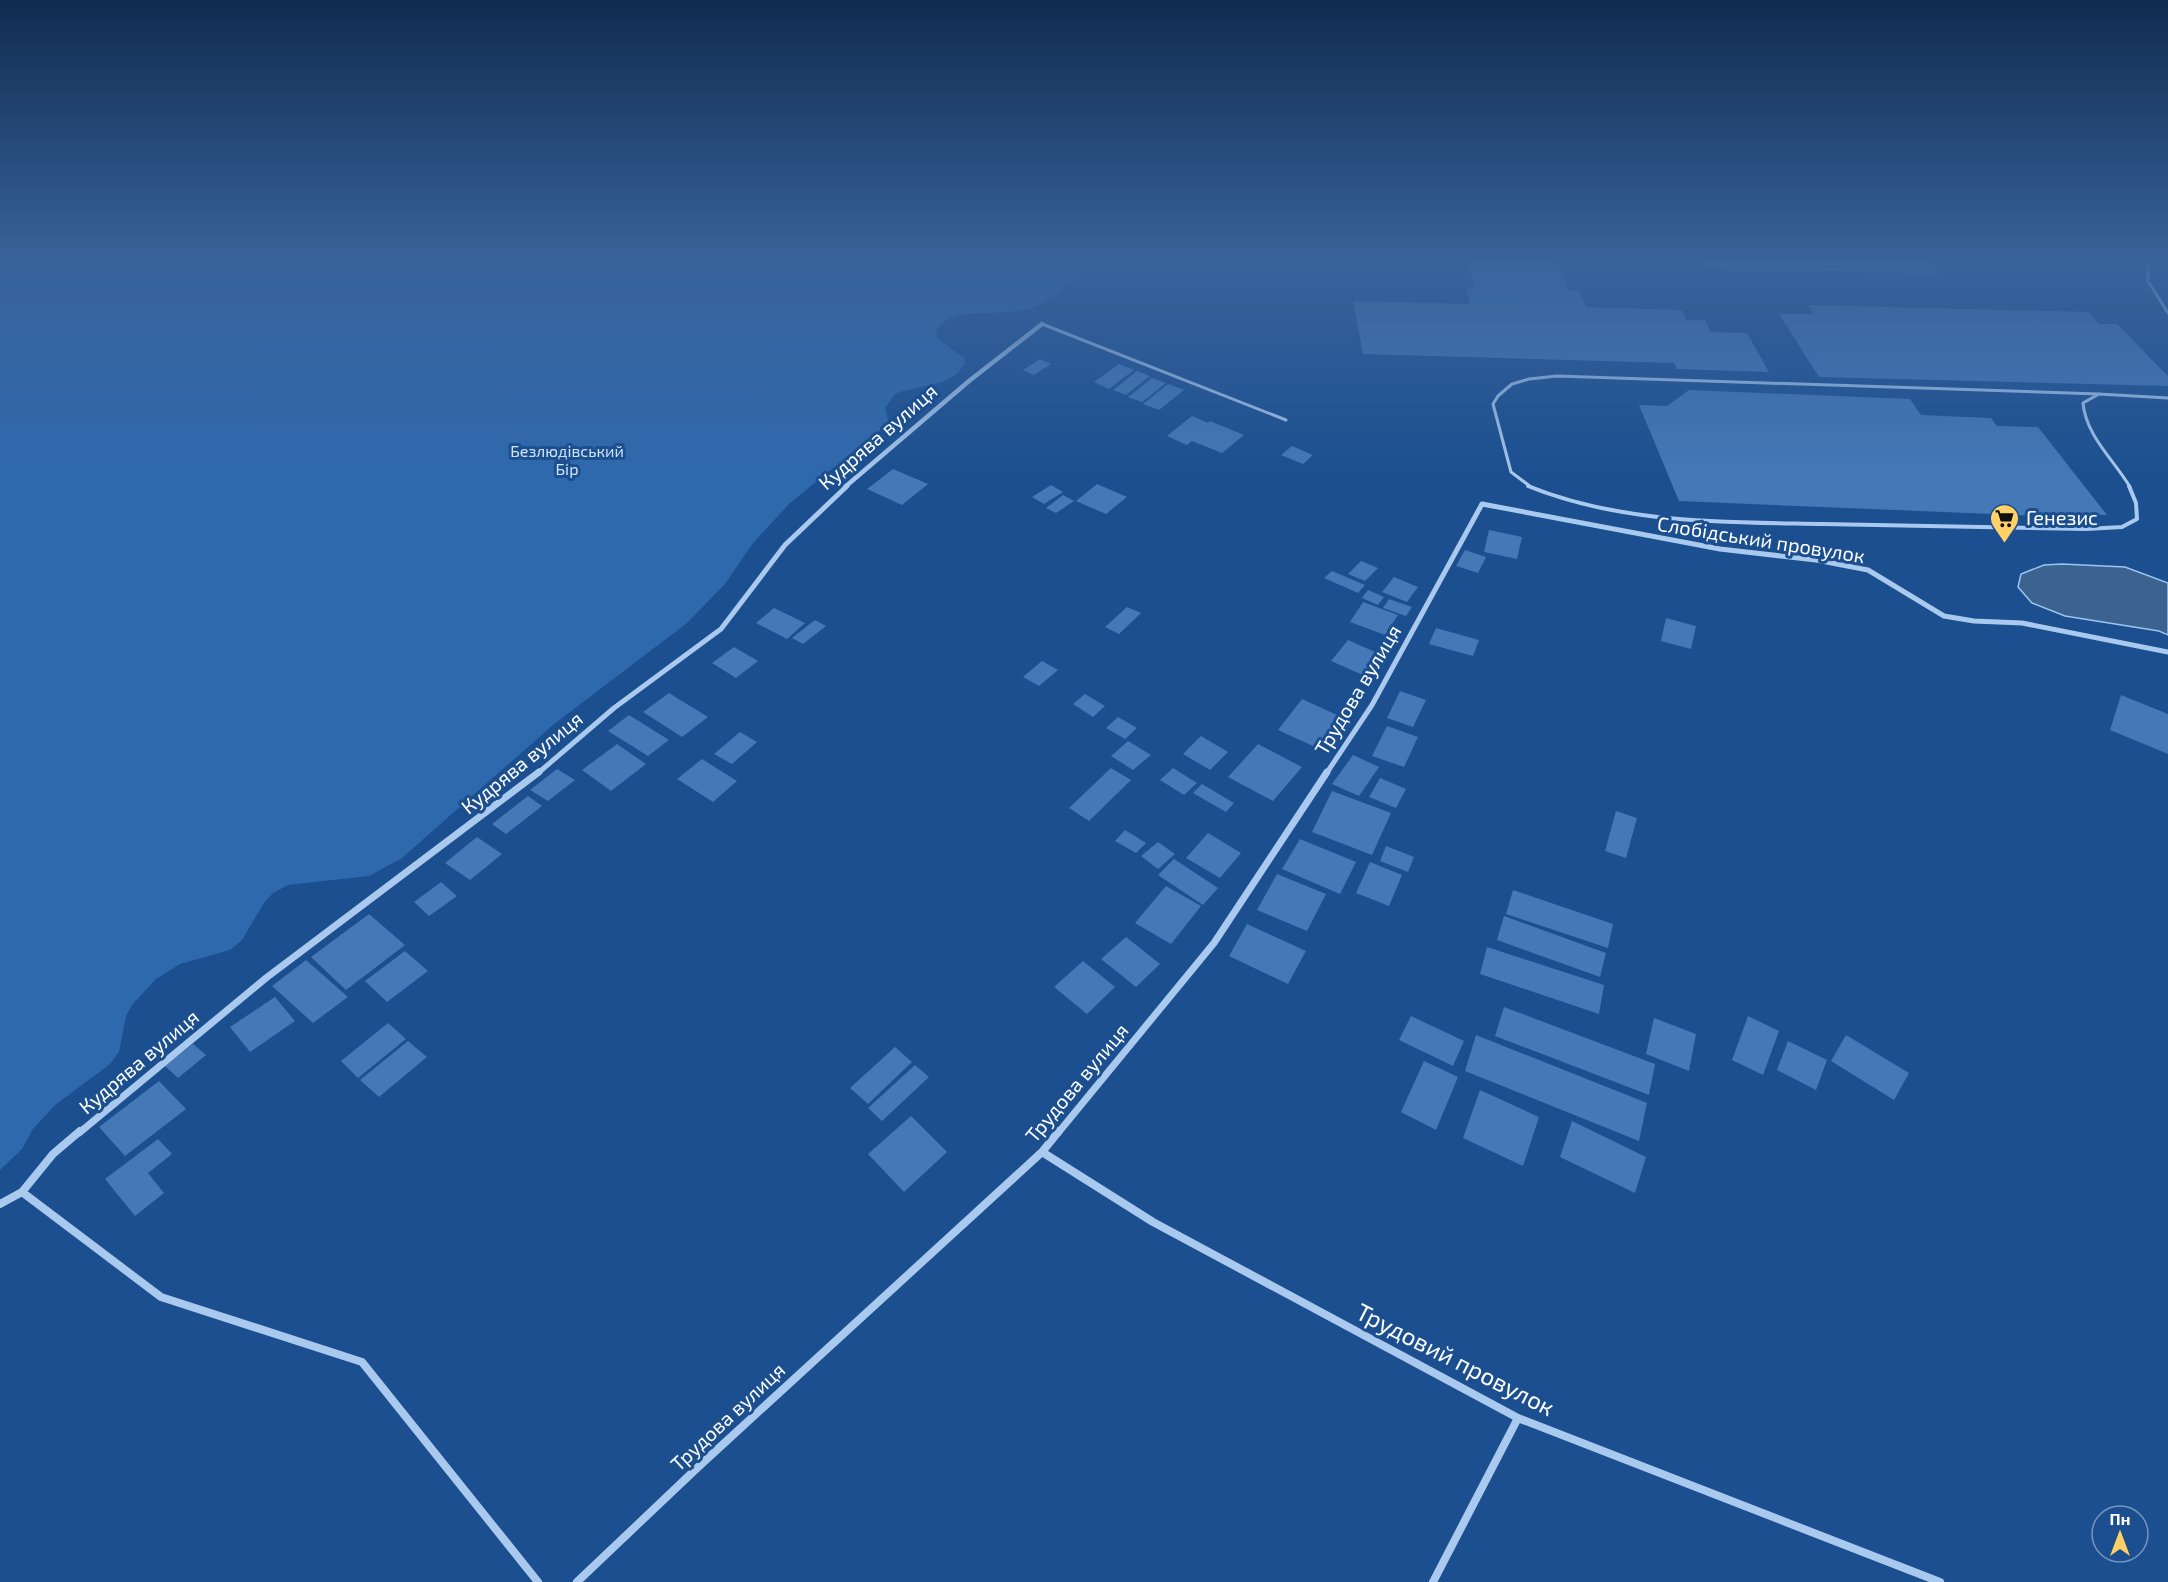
<svg xmlns="http://www.w3.org/2000/svg" width="2168" height="1582" viewBox="0 0 2168 1582" font-family="'Exo 2',sans-serif">
<style>
.green{fill:#2e69ad}
.water{fill:#3c6290;stroke:#9cc4f0;stroke-width:1.5}
.building{fill:#4478b7}
.lines{fill:none;stroke-linecap:round;stroke-linejoin:round}
.service-far1{stroke:#a9c9ee;stroke-width:3}
.service{stroke:#a9c9ee;stroke-width:4}
.minor-far3{stroke:#a9c9ee;stroke-width:4.5}
.minor-far2{stroke:#a9c9ee;stroke-width:5}
.minor-far1{stroke:#a9c9ee;stroke-width:7}
.minor{stroke:#a9c9ee;stroke-width:8}
.labels{text-anchor:middle;stroke-width:6;stroke-linejoin:round;paint-order:stroke}
.far-park-label{font-size:16px;fill:#cfe3fa;stroke:#1b4f8f}
.street-label{font-size:20px;fill:#fff;stroke:#1b4f8f}
.poi-label{font-size:20px;fill:#fff;stroke:#1b4f8f;text-anchor:start}
.near-street-label{font-size:24px;fill:#fff;stroke:#1b4f8f}
</style>
<rect width="100%" height="100%" fill="#1b4f8f"/>
<!-- green -->
<path class="green" d="M 0,258 L 1072,258 L 1081,264 C 1071,284 1047,304 1025,310 C 1001,317 944,304 936,334 L 939,340 L 964,358 L 965,364 C 949,389 919,384 895,394 L 885,408 L 888,421 L 885,426 L 790,503 L 753,543 L 725,584 L 687,623 L 553,725 L 402,858 L 369,876 L 288,885 L 273,893 L 264,903 L 242,940 L 230,950 L 180,964 L 156,979 L 132,1005 L 126,1016 L 119,1052 L 110,1064 L 55,1105 L 33,1129 L 22,1149 L 0,1170 Z"/>
<!-- water -->
<path class="water" d="M 2062,564 L 2125,567 L 2168,583 L 2168,635 L 2159,631 L 2065,616 L 2032,603 L 2018,587 L 2021,574 L 2044,565 Z"/>
<!-- building -->
<path class="building" d="M 1466,258 L 1556,258 L 1569,291 L 1579,291 L 1586,307 L 1682,310 L 1686,320 L 1705,320 L 1711,332 L 1747,333 L 1769,372 L 1677,369 L 1674,363 L 1363,354 L 1353,301 L 1470,304 L 1466,288 L 1475,288 Z
M 1699,258 L 1928,258 L 1941,274 L 1705,268 Z
M 1808,305 L 2088,312 L 2099,324 L 2117,324 L 2168,376 L 2168,386 L 1819,377 L 1779,314 L 1814,314 Z
M 1040,359 L 1051,364 L 1034,375 L 1023,370 Z
M 1119,364 L 1134,370 L 1109,389 L 1094,382 Z
M 1137,371 L 1150,376 L 1126,395 L 1113,390 Z
M 1152,378 L 1166,383 L 1142,402 L 1128,397 Z
M 1168,384 L 1184,390 L 1159,410 L 1143,404 Z
M 1689,390 L 1910,399 L 1921,415 L 1991,418 L 1997,426 L 2038,427 L 2107,515 L 2061,514 L 2063,517 L 1679,501 L 1639,405 L 1667,406 Z
M 1192,416 L 1208,423 L 1210,421 L 1244,435 L 1222,453 L 1192,441 L 1187,445 L 1167,436 Z
M 1292,446 L 1313,455 L 1303,464 L 1281,455 Z
M 893,469 L 928,484 L 902,505 L 867,489 Z
M 1097,484 L 1127,497 L 1106,514 L 1076,501 Z
M 1051,485 L 1063,492 L 1044,504 L 1032,497 Z
M 1063,495 L 1074,501 L 1056,513 L 1046,508 Z
M 1489,530 L 1522,537 L 1517,559 L 1484,552 Z
M 1465,550 L 1486,557 L 1478,573 L 1456,566 Z
M 1361,561 L 1378,568 L 1365,581 L 1348,574 Z
M 1332,571 L 1365,585 L 1358,593 L 1324,578 Z
M 1394,577 L 1418,587 L 1407,602 L 1382,592 Z
M 1368,590 L 1384,597 L 1378,605 L 1362,598 Z
M 1389,599 L 1412,607 L 1406,616 L 1383,608 Z
M 1363,602 L 1398,615 L 1385,635 L 1350,622 Z
M 1127,607 L 1141,613 L 1119,634 L 1105,627 Z
M 774,608 L 805,623 L 787,639 L 756,623 Z
M 1666,618 L 1696,626 L 1691,649 L 1661,641 Z
M 815,620 L 826,626 L 803,644 L 792,638 Z
M 1436,628 L 1479,640 L 1473,656 L 1429,644 Z
M 1348,640 L 1382,655 L 1365,676 L 1331,661 Z
M 734,647 L 758,661 L 736,678 L 712,663 Z
M 1042,661 L 1058,670 L 1039,686 L 1023,677 Z
M 1400,691 L 1426,700 L 1413,727 L 1387,718 Z
M 669,693 L 708,717 L 682,737 L 643,712 Z
M 1085,694 L 1105,706 L 1093,717 L 1073,704 Z
M 2121,695 L 2168,714 L 2168,754 L 2110,730 Z
M 1302,699 L 1350,721 L 1326,752 L 1278,730 Z
M 629,715 L 669,740 L 648,756 L 608,731 Z
M 1118,717 L 1137,728 L 1125,739 L 1106,728 Z
M 1387,726 L 1418,737 L 1404,767 L 1372,756 Z
M 740,732 L 757,742 L 732,764 L 714,754 Z
M 1201,736 L 1228,752 L 1210,770 L 1183,754 Z
M 1128,741 L 1151,755 L 1133,770 L 1111,756 Z
M 617,744 L 646,764 L 611,791 L 582,770 Z
M 1258,744 L 1302,767 L 1273,801 L 1228,777 Z
M 1353,755 L 1379,767 L 1359,796 L 1332,784 Z
M 702,759 L 737,781 L 713,802 L 677,779 Z
M 1111,768 L 1131,780 L 1089,821 L 1069,808 Z
M 1173,768 L 1197,783 L 1184,795 L 1160,780 Z
M 557,769 L 575,780 L 548,801 L 530,790 Z
M 1380,778 L 1406,789 L 1396,808 L 1369,797 Z
M 1202,784 L 1234,803 L 1226,812 L 1193,793 Z
M 1332,791 L 1391,813 L 1372,855 L 1312,832 Z
M 528,796 L 542,806 L 506,834 L 492,824 Z
M 1616,811 L 1637,818 L 1626,858 L 1605,851 Z
M 1125,830 L 1146,843 L 1136,853 L 1115,841 Z
M 1208,833 L 1241,853 L 1220,878 L 1186,858 Z
M 477,837 L 502,854 L 470,880 L 445,863 Z
M 1300,839 L 1356,862 L 1340,894 L 1282,869 Z
M 1158,842 L 1175,854 L 1158,869 L 1141,856 Z
M 1386,846 L 1414,857 L 1408,872 L 1380,861 Z
M 1174,859 L 1218,888 L 1203,905 L 1158,875 Z
M 1370,862 L 1402,875 L 1389,906 L 1356,893 Z
M 1277,874 L 1326,894 L 1307,931 L 1257,910 Z
M 441,882 L 457,896 L 429,916 L 414,902 Z
M 1166,886 L 1201,906 L 1171,944 L 1135,923 Z
M 1513,890 L 1613,924 L 1608,948 L 1506,914 Z
M 369,914 L 405,945 L 346,990 L 311,957 Z
M 1504,916 L 1606,953 L 1600,977 L 1497,940 Z
M 1247,924 L 1306,951 L 1288,984 L 1229,956 Z
M 1126,937 L 1160,964 L 1136,987 L 1101,959 Z
M 1487,947 L 1604,985 L 1599,1014 L 1480,974 Z
M 405,951 L 428,971 L 387,1002 L 365,981 Z
M 306,960 L 348,997 L 313,1023 L 272,986 Z
M 1083,961 L 1115,987 L 1087,1014 L 1054,987 Z
M 275,997 L 295,1021 L 250,1052 L 230,1027 Z
M 1504,1007 L 1655,1064 L 1649,1095 L 1495,1036 Z
M 1411,1016 L 1464,1041 L 1453,1066 L 1399,1040 Z
M 1748,1016 L 1779,1031 L 1763,1075 L 1732,1060 Z
M 1654,1018 L 1696,1034 L 1689,1071 L 1646,1054 Z
M 388,1023 L 406,1039 L 358,1078 L 341,1061 Z
M 1476,1035 L 1647,1103 L 1639,1141 L 1465,1071 Z
M 1846,1035 L 1909,1073 L 1894,1100 L 1831,1061 Z
M 408,1041 L 427,1057 L 379,1097 L 360,1080 Z
M 1788,1041 L 1827,1060 L 1816,1090 L 1777,1070 Z
M 193,1044 L 206,1055 L 178,1078 L 165,1066 Z
M 895,1047 L 912,1062 L 868,1104 L 850,1088 Z
M 1424,1061 L 1458,1077 L 1436,1130 L 1401,1112 Z
M 915,1065 L 929,1077 L 882,1121 L 868,1108 Z
M 159,1081 L 186,1109 L 125,1156 L 99,1127 Z
M 1480,1090 L 1539,1117 L 1523,1166 L 1463,1138 Z
M 911,1116 L 947,1152 L 904,1192 L 868,1154 Z
M 1572,1121 L 1646,1157 L 1635,1193 L 1560,1157 Z
M 158,1139 L 172,1154 L 148,1173 L 164,1193 L 135,1216 L 105,1179 Z"/>
<g class="lines">
<!-- service-far1 -->
<path class="service-far1" d="M 2148,258 L 2148,281 L 2168,313
M 1042,324 L 1286,420
M 2099,394 L 2168,398
M 2099,394 L 2083,403 C 2086,436 2114,460 2130,487
M 1531,487 L 1511,472 L 1493,404 L 1498,396 L 1512,384 L 1529,379 L 1557,376 L 2099,394"/>
<!-- service -->
<path class="service" d="M 1528,486 C 1621,524 1724,522 1823,524 C 1911,526 1998,527 2086,529 L 2122,527 L 2137,519 L 2136,503 L 2129,486"/>
<!-- minor-far3 -->
<path class="minor-far3" d="M 845,487 L 969,381 L 1042,324"/>
<!-- minor-far2 -->
<path class="minor-far2" d="M 537,774 L 614,708 L 721,629 L 785,545 L 847,486
M 1326,774 L 1372,705 L 1482,504 L 1720,549 L 1816,560 L 1868,570 L 1944,616 L 1974,621 L 2022,623 L 2168,652"/>
<!-- minor-far1 -->
<path class="minor-far1" d="M 79,1133 L 266,978 L 539,772
M 1058,1133 L 1214,943 L 1327,772"/>
<!-- minor -->
<path class="minor" d="M 1042,1152 L 1153,1222 L 1518,1418 L 1940,1582
M 22,1192 L 161,1297 L 362,1362 L 538,1582
M 0,1204 L 22,1192 L 53,1154 L 80,1131
M 577,1582 L 696,1469 L 1042,1152 L 1059,1131
M 1433,1582 L 1518,1418"/>
</g>
<!-- sky -->
<linearGradient id="sky" x2="0" y2="1"><stop stop-color="#0f2b4f"/><stop offset="0.54" stop-color="#39639b"/><stop offset="1" stop-color="#39639b" stop-opacity="0"/></linearGradient>
<rect width="2168" height="479" fill="url(#sky)"/>
<!-- icons -->
<defs>
<symbol id="supermarket-pin" viewBox="-11 -11 22 30"><path d="M0 17L-7.5 6A9.5 9.5 0 1 1 7.5 6Z" fill="#ffd166" stroke="#1b4f8f"/><path d="M-6-5.5h2.5l.6 2H6L4.5 2H-2.5L-4.4-4H-6ZM-1.5 3.2a1.3 1.3 0 1 0 .1 0ZM3 3.2a1.3 1.3 0 1 0 .1 0Z" fill="#111"/></symbol>
</defs>
<g fill-rule="evenodd">
<use href="#supermarket-pin" x="1988" y="502" width="33" height="45"/>
</g>
<g class="labels">
<!-- far-park labels -->
<g class="far-park-label">
<text x="567" y="457">Безлюдівський<tspan x="567" dy="18">Бір</tspan></text>
</g>
<!-- street labels -->
<g class="street-label">
<text transform="translate(878 437) rotate(-41)" y="7">Кудрява вулиця</text>
<text transform="translate(1761 540) rotate(9)" y="7">Слобідський провулок</text>
<text transform="translate(1358 690) rotate(-59)" y="7">Трудова вулиця</text>
<text transform="translate(522 763) rotate(-39)" y="7">Кудрява вулиця</text>
<text transform="translate(139 1062) rotate(-40)" y="7">Кудрява вулиця</text>
<text transform="translate(1077 1083) rotate(-50)" y="7">Трудова вулиця</text>
<text transform="translate(728 1417) rotate(-43)" y="7">Трудова вулиця</text>
</g>
<!-- poi labels -->
<g class="poi-label">
<text x="2026" y="525">Генезис</text>
</g>
<!-- near-street labels -->
<g class="near-street-label">
<text transform="translate(1455 1360) rotate(27)" y="8">Трудовий провулок</text>
</g>
</g>
<!-- north arrow -->
<g transform="translate(2120 1534)"><circle r="28" fill="#1b4f8f" stroke="#7695bc" stroke-width="1.5"/>
<path d="M0-4.5L10 22L0 15L-10 22Z" fill="#ffd166"/>
<text y="-9" font-size="16" font-weight="bold" text-anchor="middle" fill="#ffffff">Пн</text>
</g>
</svg>
